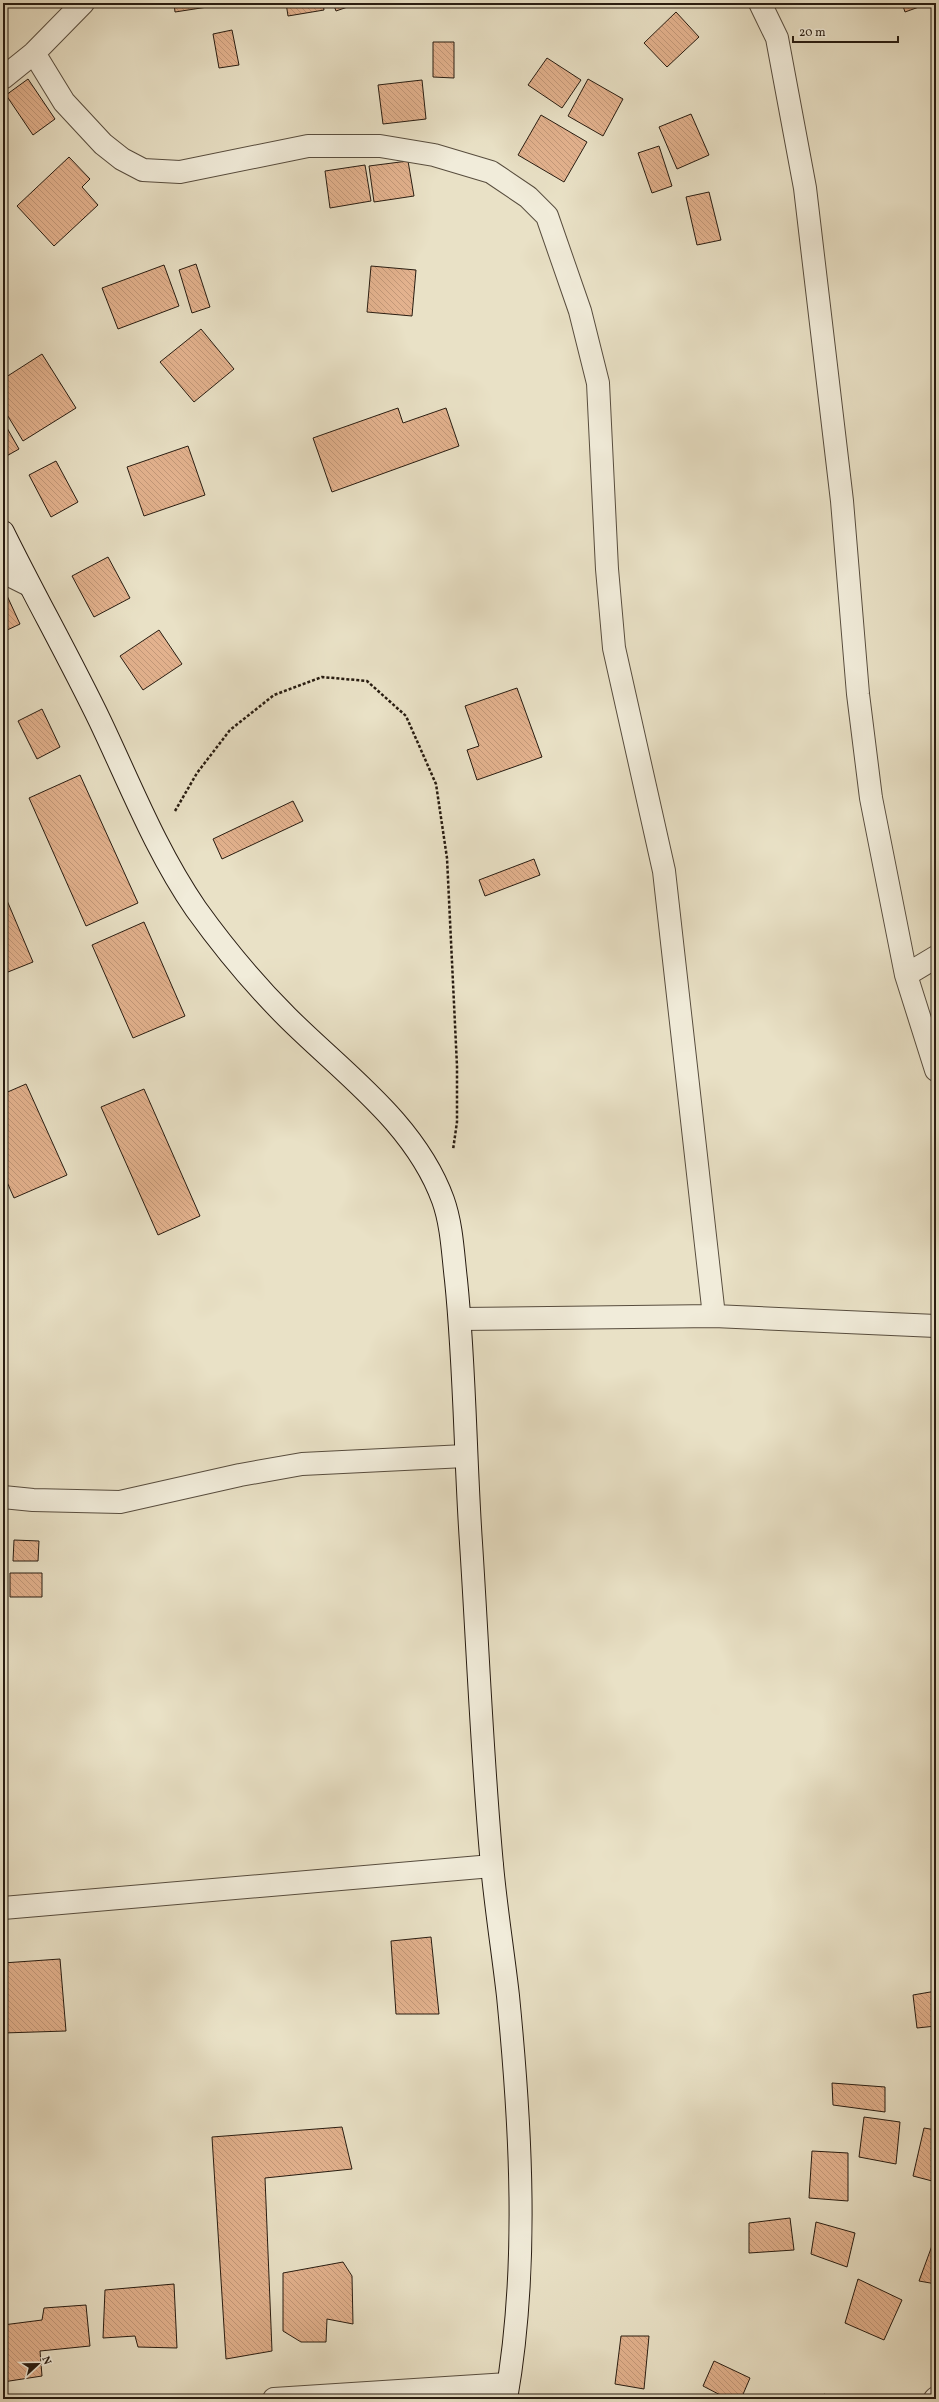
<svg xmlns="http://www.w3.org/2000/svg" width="939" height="2402" viewBox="0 0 939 2402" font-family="Vollkorn,serif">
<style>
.building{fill:url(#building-back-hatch);stroke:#281c11}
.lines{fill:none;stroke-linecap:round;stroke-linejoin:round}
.minor-casing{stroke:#584d3e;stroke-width:24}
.secondary-casing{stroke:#281c11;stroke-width:24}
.path{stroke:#281c11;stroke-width:2.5;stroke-dasharray:3 2;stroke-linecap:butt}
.minor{stroke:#f1ecda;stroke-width:22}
.secondary{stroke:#f1ecda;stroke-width:22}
</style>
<defs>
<pattern id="building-back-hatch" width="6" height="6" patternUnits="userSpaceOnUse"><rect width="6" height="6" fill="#e3b28e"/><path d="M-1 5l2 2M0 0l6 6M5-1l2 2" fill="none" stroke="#c39879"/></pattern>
</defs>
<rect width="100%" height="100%" fill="#e9e1c6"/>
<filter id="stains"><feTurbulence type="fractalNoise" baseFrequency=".005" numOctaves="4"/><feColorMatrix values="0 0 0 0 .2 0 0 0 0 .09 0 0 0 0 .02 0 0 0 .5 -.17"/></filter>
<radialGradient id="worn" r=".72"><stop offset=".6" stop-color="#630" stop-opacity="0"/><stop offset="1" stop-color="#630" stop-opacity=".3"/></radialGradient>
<!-- building -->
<path class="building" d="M 174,3 L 226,3 L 227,4 L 175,12 Z
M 286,3 L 323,3 L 324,10 L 288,16 Z
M 333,3 L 359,3 L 336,11 Z
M 902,3 L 930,3 L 905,12 Z
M 676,12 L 699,37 L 667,67 L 644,43 Z
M 232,30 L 239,65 L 219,68 L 213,34 Z
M 433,42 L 454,42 L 454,78 L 433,77 Z
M 547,58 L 581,80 L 562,108 L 528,85 Z
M 28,79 L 55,119 L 33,135 L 6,95 Z
M 588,79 L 623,99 L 603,136 L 568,116 Z
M 422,80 L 426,119 L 383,124 L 378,85 Z
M 691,114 L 709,155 L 677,169 L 659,127 Z
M 541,115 L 587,142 L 564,182 L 518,155 Z
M 659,146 L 672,186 L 652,193 L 638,153 Z
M 69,157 L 90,179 L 82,187 L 98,205 L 54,246 L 17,206 Z
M 408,161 L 414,196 L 374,202 L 369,166 Z
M 365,165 L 371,201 L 330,208 L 325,171 Z
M 709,192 L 721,240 L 697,245 L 686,197 Z
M 196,264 L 210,307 L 192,313 L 179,270 Z
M 164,265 L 179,306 L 118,329 L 102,288 Z
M 371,266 L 416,270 L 412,316 L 367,312 Z
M 201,329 L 234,369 L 194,402 L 160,362 Z
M 42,354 L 76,408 L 23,441 L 3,408 L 3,379 Z
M 398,408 L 403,423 L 446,408 L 459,446 L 332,492 L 313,438 Z
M 3,421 L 19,449 L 3,458 Z
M 188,446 L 205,495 L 144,516 L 127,467 Z
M 56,461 L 78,502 L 51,517 L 29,475 Z
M 108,557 L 130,598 L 94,617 L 72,576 Z
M 3,587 L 20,624 L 3,632 Z
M 159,630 L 182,664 L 143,690 L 120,656 Z
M 517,688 L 542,757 L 477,780 L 467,750 L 479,746 L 465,706 Z
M 42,709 L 60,747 L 37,759 L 18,721 Z
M 80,775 L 138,903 L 86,926 L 29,798 Z
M 293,801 L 303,821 L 222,859 L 213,839 Z
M 534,859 L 540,875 L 485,896 L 479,880 Z
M 3,891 L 33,962 L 3,974 Z
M 144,922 L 185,1016 L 133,1038 L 92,945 Z
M 26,1084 L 67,1175 L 14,1198 L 3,1173 L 3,1094 Z
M 144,1089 L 200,1216 L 158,1235 L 101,1107 Z
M 14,1540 L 39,1541 L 38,1561 L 13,1561 Z
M 10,1573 L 42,1573 L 42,1597 L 10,1597 Z
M 431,1937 L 439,2014 L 396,2014 L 391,1941 Z
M 60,1959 L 66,2031 L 3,2033 L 3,1963 Z
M 936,1991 L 936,2026 L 917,2028 L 913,1995 Z
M 832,2083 L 885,2087 L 885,2112 L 833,2105 Z
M 864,2117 L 900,2122 L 896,2164 L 859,2157 Z
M 342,2127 L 352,2169 L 265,2178 L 272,2351 L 226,2359 L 212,2137 Z
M 924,2128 L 936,2130 L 936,2182 L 913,2176 Z
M 812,2151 L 848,2153 L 848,2201 L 809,2198 Z
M 790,2218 L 794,2250 L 749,2253 L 749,2223 Z
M 816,2222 L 855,2233 L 847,2267 L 811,2254 Z
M 933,2243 L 936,2244 L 936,2284 L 919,2281 Z
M 343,2262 L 352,2276 L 353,2324 L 327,2319 L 326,2342 L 301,2342 L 283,2331 L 283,2273 Z
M 858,2279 L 902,2300 L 884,2340 L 845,2323 Z
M 174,2284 L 177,2348 L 138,2347 L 135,2336 L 103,2338 L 105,2290 Z
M 86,2305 L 90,2346 L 40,2351 L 42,2376 L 3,2382 L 3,2325 L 42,2320 L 44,2308 Z
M 621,2336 L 649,2336 L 644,2389 L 615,2384 Z
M 714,2361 L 750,2378 L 741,2399 L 728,2399 L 703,2386 Z
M 824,2394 L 833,2399 L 821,2399 Z"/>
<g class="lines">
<defs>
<path id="minor" d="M 760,3 L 777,38 L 805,188 L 842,501 L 858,694 L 871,798 L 906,975 L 936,1070
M 34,53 L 64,102 L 103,144 L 122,159 L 143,170 L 180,172 L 308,146 L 380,146 L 434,155 L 491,172 L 528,197 L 547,216 L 580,311 L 598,383 L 607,569 L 614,648 L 664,871 L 714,1316
M 3,78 L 34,53 L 83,3
M 3,572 L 29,585
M 906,975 L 936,957
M 460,1319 L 714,1316 L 936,1326
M 3,1497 L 33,1500 L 120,1502 L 240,1475 L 302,1464 L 465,1456
M 3,1908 L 492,1866
M 274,2399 L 508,2384
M 935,2399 L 936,2398"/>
<path id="secondary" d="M 3,532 C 34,595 69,657 100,721 C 130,784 156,851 196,909 C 224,948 254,984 287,1017 C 343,1073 415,1123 443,1200 C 452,1225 453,1255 456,1280 C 465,1367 465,1455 471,1543 C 478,1650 482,1758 492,1865 C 496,1909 503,1952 508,1996 C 521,2127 529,2269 506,2399"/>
</defs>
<!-- minor casing -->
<use href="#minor" class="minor-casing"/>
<!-- secondary casing -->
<use href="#secondary" class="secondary-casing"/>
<!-- path -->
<path class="path" d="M 175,811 L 197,773 L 230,730 L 274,695 L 322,677 L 367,681 L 406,716 L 436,784 L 447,858 L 457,1066 L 457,1122 L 453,1150"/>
<!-- minor -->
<use href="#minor" class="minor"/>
<!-- secondary -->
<use href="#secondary" class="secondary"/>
</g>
<!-- margin -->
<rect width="939" height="2402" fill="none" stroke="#e9e1c6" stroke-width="16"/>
<rect x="4" y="4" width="931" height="2394" fill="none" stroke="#281c11" stroke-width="2"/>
<rect x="8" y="8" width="923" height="2386" fill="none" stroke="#281c11"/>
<!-- north arrow -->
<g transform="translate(38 2364) rotate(68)" stroke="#f1ecda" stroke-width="3" paint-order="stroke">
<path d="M0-3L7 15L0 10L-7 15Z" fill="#281c11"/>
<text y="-6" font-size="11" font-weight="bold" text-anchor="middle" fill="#281c11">N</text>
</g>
<!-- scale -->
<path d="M793 36v6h105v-6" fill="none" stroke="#281c11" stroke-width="2"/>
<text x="799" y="36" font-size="12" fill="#281c11" stroke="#f1ecda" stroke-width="3" paint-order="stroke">20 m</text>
<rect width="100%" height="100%" filter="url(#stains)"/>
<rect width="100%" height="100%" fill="url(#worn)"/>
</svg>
